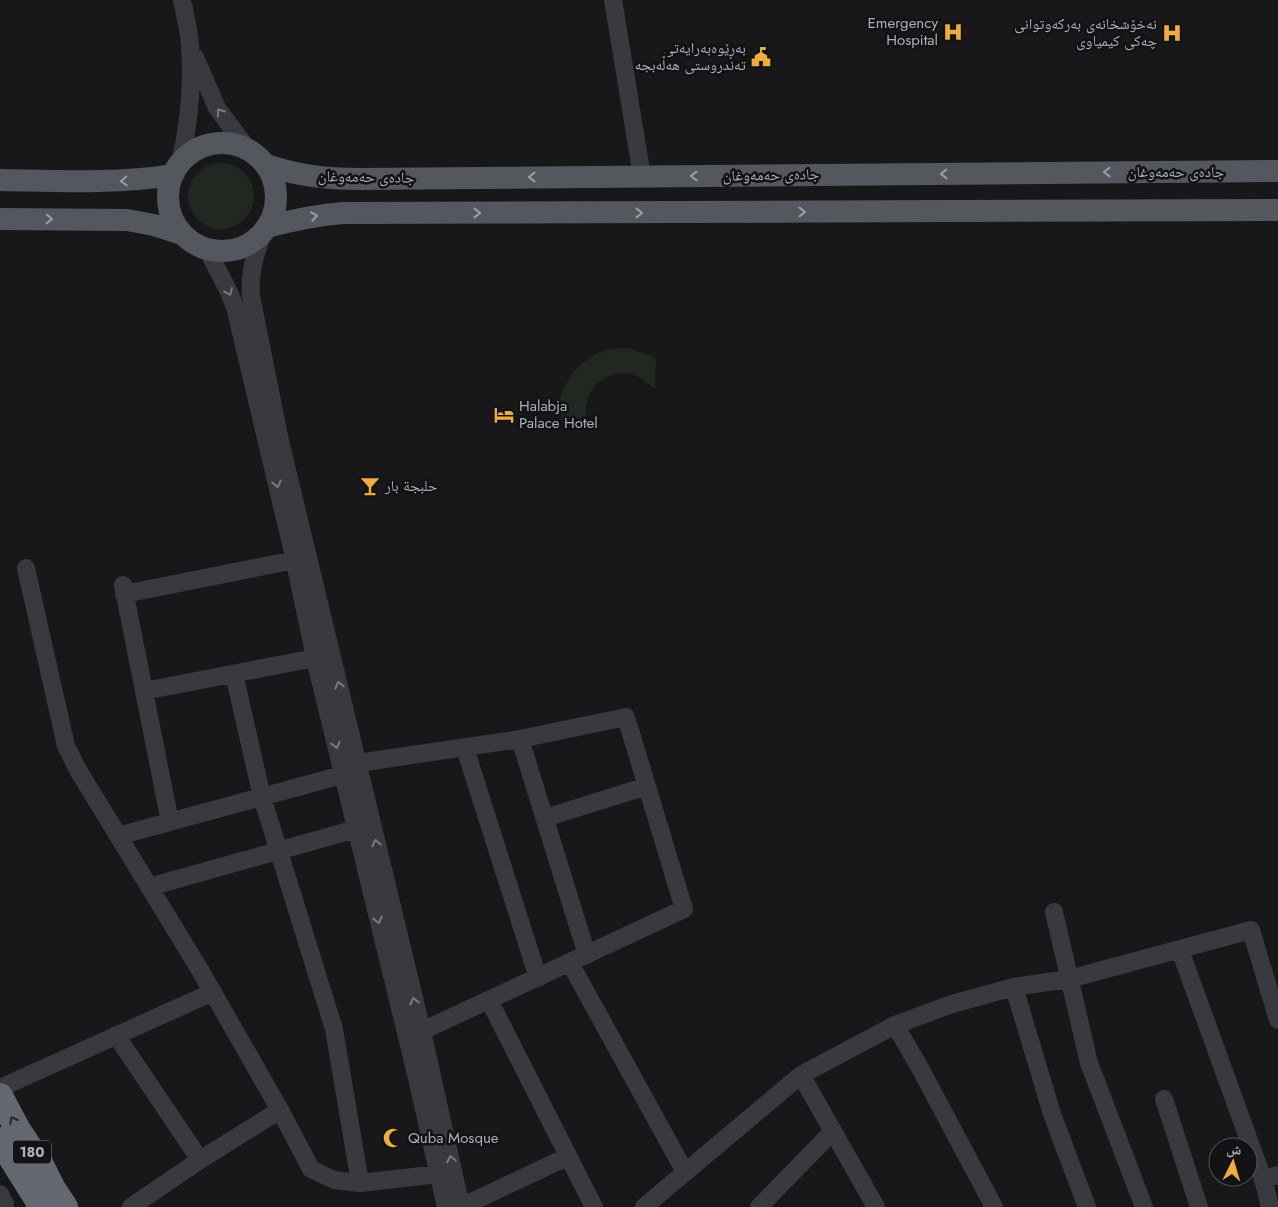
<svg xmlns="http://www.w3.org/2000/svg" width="1278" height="1207" viewBox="0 0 1278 1207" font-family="Jost,'Noto Naskh Arabic',sans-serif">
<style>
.green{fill:#202821}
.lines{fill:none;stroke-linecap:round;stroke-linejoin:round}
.minor{stroke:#393a3f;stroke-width:18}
.major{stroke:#55575e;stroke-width:22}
.highway{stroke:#656870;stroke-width:26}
.oneway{stroke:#787b83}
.oneway2{stroke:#9a9ea8}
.oneway3{stroke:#28282c}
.labels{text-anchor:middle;stroke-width:5;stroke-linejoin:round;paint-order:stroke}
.shield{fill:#131315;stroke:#7d8188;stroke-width:1}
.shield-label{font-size:14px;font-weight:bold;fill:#abb0ba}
.poi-label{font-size:15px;fill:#abb0ba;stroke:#131315;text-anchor:end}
.street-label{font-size:15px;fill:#abb0ba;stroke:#131315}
</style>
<rect width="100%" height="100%" fill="#18181a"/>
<!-- green -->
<path class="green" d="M188 196a33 33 0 1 1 66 0a33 33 0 1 1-66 0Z
M 628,348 L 652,356 L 656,360 L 655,389 C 648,384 640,376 631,374 C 603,367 578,397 588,423 L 563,424 L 561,417 L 560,396 L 573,372 L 584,362 L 596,354 L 610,349 Z"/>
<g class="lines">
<!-- minor -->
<path class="minor" d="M 613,0 L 642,176
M 195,57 L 217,108 L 249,151
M 180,164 C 189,125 193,85 190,45 C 189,30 185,15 182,0
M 262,234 C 255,256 249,273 251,296 L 280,441 L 422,1031 L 461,1207
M 207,249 L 228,290 L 235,307 L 291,544 L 317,667 L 417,1078 L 446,1207
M 26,568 L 66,746 L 78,770 L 200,970 L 280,1110 L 311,1169 L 334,1180 L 360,1183 L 439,1174
M 123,585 L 170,822
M 124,594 L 305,558
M 234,674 L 262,797 L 334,1029 L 360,1183
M 144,691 L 315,658
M 520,739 L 587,955
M 465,748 L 538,978
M 358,763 L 520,739 L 626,717 L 684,909 L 422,1031
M 545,818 L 647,786
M 118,836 L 342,775
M 149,887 L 356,829
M 1054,912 L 1089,1063 L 1144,1207
M 1180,950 L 1263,1179 L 1270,1207
M 570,963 L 685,1172
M 1014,987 L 1052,1114 L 1087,1207
M 489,1000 L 594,1207
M 895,1025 L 920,1068 L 994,1207
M 116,1035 L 200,1160
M 801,1075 L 876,1207
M 0,1088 L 213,992
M 1164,1099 L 1199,1207
M 1263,1179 L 1278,1175
M 0,1194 L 5,1204 L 0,1206
M 131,1207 L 200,1160 L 280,1110
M 461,1207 L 567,1157
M 644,1207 L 801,1075 L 895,1025 L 952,1004 L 1014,987 L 1069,979 L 1251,930 L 1278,1020
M 759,1207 L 833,1131"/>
<!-- major -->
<path class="major" d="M168 197a54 54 0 1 1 108 0a54 54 0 1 1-108 0Z
M 266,165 C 300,176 325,179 361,179 L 1278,171
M 0,180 C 58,181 115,184 173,175
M 0,219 L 127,220 L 154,225 L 182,234
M 267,227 C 293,220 317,215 343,213 L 1278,210"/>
<!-- highway -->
<path class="highway" d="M 0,1096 L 18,1130 L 40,1163 L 53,1189 L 65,1207
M 0,1140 L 42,1207"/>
</g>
<!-- one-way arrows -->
<defs><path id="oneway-chevron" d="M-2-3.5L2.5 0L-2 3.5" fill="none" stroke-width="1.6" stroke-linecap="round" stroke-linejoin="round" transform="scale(1.25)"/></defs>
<g class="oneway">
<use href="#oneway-chevron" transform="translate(220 112) rotate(-125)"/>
<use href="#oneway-chevron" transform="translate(229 292) rotate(66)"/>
<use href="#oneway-chevron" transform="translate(277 484) rotate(77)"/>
<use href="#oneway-chevron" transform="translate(339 685) rotate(-104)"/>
<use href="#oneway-chevron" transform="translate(336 745) rotate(77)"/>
<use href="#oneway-chevron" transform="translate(376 843) rotate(-103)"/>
<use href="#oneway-chevron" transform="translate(378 920) rotate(76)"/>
<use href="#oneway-chevron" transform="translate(414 1001) rotate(-104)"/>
<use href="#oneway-chevron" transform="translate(451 1159) rotate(-101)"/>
</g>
<g class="oneway2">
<use href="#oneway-chevron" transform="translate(1107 172) rotate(180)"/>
<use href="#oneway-chevron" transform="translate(944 174) rotate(179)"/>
<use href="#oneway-chevron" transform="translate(694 176) rotate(180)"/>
<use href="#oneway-chevron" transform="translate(532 177) rotate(180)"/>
<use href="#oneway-chevron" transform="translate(124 181) rotate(177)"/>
<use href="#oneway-chevron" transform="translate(802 212)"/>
<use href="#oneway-chevron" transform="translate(477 213)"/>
<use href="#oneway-chevron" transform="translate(639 213)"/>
<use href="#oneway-chevron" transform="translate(314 216) rotate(-9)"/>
<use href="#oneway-chevron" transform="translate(49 219) rotate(1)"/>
</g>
<use class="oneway3" href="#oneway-chevron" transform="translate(13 1120) rotate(-118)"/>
<!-- icons -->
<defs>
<symbol id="hospital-bare" viewBox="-9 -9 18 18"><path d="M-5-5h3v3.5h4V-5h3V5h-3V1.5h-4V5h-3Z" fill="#efae3b" stroke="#131315" stroke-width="2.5" paint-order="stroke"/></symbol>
<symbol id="civic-bare" viewBox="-9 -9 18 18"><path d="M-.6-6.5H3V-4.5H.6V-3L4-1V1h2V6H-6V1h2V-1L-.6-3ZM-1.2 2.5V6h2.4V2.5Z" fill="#efae3b" stroke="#131315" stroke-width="2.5" paint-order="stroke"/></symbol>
<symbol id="hotel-bare" viewBox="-9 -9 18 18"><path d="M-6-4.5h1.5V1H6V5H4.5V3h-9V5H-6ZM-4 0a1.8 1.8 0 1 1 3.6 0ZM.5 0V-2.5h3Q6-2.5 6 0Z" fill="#efae3b" stroke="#131315" stroke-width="2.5" paint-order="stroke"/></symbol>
<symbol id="bar-bare" viewBox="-9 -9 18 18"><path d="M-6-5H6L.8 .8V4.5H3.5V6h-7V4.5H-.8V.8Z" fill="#efae3b" stroke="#131315" stroke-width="2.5" paint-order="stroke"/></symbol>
<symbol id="mosque-bare" viewBox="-9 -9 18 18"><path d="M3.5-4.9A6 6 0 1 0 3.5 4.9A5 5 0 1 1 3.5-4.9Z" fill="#efae3b" stroke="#131315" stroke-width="2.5" paint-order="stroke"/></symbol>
</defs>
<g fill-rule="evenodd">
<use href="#hospital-bare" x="939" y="18" width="28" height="28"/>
<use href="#hospital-bare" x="1158" y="19" width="28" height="28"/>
<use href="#civic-bare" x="747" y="43" width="28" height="28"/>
<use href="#hotel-bare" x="490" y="401" width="28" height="28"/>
<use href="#bar-bare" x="356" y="472" width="28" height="28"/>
<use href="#mosque-bare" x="379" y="1124" width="28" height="28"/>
</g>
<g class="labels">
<!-- shield labels -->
<rect class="shield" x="13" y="1140.5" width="38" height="23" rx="4"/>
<g class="shield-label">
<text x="32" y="1157">180</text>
</g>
<!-- poi labels -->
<g class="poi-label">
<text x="938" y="28">Emergency<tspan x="938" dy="17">Hospital</tspan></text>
<text x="1157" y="29">نەخۆشخانەی بەرکەوتوانی<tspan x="1157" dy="17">چەکی کیمیاوی</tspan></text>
<text x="746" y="53">بەڕێوەبەرایەتی<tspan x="746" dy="17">تەندروستی هەڵەبجە</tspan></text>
<text x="519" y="411" text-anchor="start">Halabja<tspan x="519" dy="17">Palace Hotel</tspan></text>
<text x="385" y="491" text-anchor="start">حلبجة بار</text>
<text x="408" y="1143" text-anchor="start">Quba Mosque</text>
</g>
<!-- street labels -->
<g class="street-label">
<text x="1176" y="177">جادەی حەمەوغان</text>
<text transform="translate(771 175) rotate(-1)" y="5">جادەی حەمەوغان</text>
<text transform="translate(366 177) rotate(1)" y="5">جادەی حەمەوغان</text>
</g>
</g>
<!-- north arrow -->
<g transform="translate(1233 1162) rotate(5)"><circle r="24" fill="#131315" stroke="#505257"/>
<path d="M0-4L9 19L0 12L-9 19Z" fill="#efae3b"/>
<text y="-8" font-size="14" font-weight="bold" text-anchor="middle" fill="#abb0ba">ش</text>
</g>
</svg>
